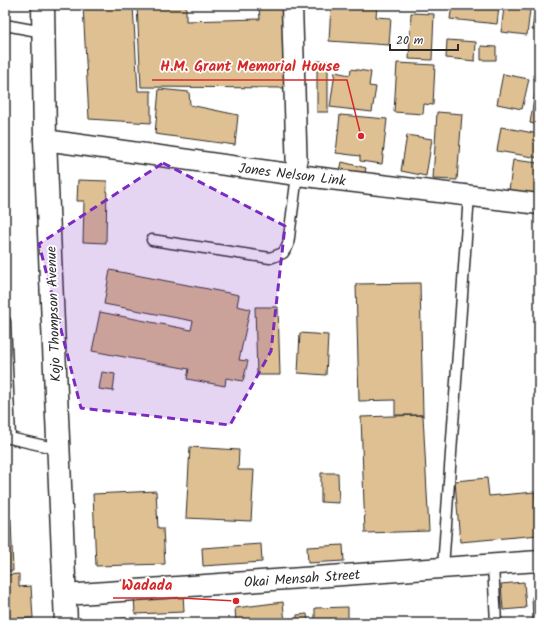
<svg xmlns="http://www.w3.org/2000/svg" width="544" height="628" viewBox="0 0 544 628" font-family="Kalam,sans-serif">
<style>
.building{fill:#dec092;stroke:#2b2b2b}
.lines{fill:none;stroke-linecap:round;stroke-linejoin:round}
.service-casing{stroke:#2b2b2b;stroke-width:13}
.minor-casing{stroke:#2b2b2b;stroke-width:23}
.secondary-casing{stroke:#2b2b2b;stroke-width:25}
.service{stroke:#fff;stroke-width:10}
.minor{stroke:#fff;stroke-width:20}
.secondary{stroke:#fff;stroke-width:22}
.marked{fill:#7b2cbf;fill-opacity:0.2;stroke:#7b2cbf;stroke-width:3;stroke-dasharray:8 5;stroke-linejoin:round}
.labels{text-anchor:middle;stroke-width:3.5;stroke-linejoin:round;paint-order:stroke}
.street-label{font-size:14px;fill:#2b2b2b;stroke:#fff}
.leader{fill:none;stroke:#d62828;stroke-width:1.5}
.callout-dot{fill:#d62828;stroke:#fff;stroke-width:1.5}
.callout-label{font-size:15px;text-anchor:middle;font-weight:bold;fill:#d62828;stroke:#fff;stroke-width:3.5;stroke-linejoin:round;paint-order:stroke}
</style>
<rect width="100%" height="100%" fill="#fff"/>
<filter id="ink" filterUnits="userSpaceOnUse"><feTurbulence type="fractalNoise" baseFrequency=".025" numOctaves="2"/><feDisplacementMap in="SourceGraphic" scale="8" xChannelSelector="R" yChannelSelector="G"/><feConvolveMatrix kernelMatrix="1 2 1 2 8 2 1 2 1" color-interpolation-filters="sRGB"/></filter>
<g filter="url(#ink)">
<!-- building -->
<path class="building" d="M 83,5 L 133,5 L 138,91 L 151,91 L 151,123 L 89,119 Z
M 137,5 L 186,5 L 186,21 L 260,19 L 259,9 L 282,8 L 284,88 L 141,87 Z
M 331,5 L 377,5 L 376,17 L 391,18 L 389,45 L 329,41 Z
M 452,5 L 485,5 L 499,7 L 497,24 L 450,19 Z
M 485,5 L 535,5 L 535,10 Z
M 504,7 L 530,10 L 527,35 L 501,32 Z
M 535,10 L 539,11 L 539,30 L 532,30 Z
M 411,13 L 434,14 L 432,60 L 409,59 Z
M 447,40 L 476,42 L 475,61 L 446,58 Z
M 481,46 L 496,47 L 496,60 L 481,60 Z
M 317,61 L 328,61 L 328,112 L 317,112 Z
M 397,63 L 435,65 L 433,105 L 424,104 L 423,114 L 394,112 Z
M 351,69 L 371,72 L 369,86 L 376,87 L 372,112 L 330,107 L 335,72 L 350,75 Z
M 503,74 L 529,79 L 522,109 L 497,104 Z
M 538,75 L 539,76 L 539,125 L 530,123 Z
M 159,89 L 189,92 L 190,105 L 238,115 L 235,145 L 155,134 Z
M 437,112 L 462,114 L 457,180 L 433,179 Z
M 340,115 L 387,119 L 382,164 L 360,161 L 360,156 L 336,153 Z
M 501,127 L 539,134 L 539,158 L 497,151 Z
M 407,135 L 432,139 L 426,176 L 401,171 Z
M 513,160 L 539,163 L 539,195 L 509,191 Z
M 342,162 L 366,168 L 364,177 L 340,172 Z
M 78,180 L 107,181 L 106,243 L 83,242 L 84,201 L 77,201 Z
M 110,270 L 239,295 L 237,306 L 250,309 L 239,360 L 248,361 L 243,381 L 226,378 L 225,386 L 187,379 L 189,369 L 92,351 L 100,312 L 191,330 L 193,321 L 104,304 Z
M 420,283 L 423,415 L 395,415 L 395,400 L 359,401 L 356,284 Z
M 255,307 L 278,307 L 280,375 L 257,375 Z
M 300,333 L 328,335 L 326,375 L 298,373 Z
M 102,372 L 115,374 L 113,391 L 99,389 Z
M 423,415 L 429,531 L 365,533 L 361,417 Z
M 190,447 L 239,450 L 238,470 L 254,470 L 251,521 L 186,518 Z
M 321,473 L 338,473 L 339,503 L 321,502 Z
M 487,478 L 489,496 L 535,492 L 539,535 L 460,542 L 455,481 Z
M 156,491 L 158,528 L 163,528 L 165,564 L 96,566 L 93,494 Z
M 11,519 L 13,571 L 5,571 L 5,520 Z
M 261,544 L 262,562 L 203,566 L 202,548 Z
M 343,545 L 344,561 L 308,563 L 307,547 Z
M 19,574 L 19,587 L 31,586 L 33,618 L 5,620 L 5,575 Z
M 524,582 L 526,608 L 503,610 L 501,584 Z
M 183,593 L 184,612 L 135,614 L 134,595 Z
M 532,597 L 539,597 L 539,623 L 533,623 Z
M 283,602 L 285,623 L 236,623 L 235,608 Z
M 348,607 L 348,623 L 315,623 L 315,608 Z
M 307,614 L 308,623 L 297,623 L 297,615 Z
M 126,618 L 126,623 L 83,623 L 83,621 Z"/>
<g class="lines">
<defs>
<path id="service" d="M 5,25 L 43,32
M 152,240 L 270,258 L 283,253 L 288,245 L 297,175
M 5,321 L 10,438
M 5,437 L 58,449
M 493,565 L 496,623
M 443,568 L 469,195"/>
<path id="minor" d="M 292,5 L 297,175
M 45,140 L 297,175 L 539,204
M 65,595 L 539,561"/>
<path id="secondary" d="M 43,5 L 45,140 L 66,623"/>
</defs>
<!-- service casing -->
<use href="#service" class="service-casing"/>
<!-- minor casing -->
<use href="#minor" class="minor-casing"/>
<!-- secondary casing -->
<use href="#secondary" class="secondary-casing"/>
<!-- service -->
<use href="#service" class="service"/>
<!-- minor -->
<use href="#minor" class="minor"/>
<!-- secondary -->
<use href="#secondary" class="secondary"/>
</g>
</g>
<!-- marked area -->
<path class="marked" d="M 163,163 L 285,226 L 271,351 L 230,425 L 81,408 L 39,244 Z"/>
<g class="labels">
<!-- street labels -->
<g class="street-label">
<text transform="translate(292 174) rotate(7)" y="5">Jones Nelson Link</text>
<text transform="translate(53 314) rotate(-92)" y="5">Kojo Thompson Avenue</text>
<text transform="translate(302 578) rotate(-4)" y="5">Okai Mensah Street</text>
</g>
</g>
<!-- callouts -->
<path class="leader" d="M361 136L347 80H152M236 601L180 598H113"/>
<g class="callout-dot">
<circle cx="361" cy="136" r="4"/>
<circle cx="236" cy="601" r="4"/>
</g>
<g class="callout-label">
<text x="250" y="71">H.M. Grant Memorial House</text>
<text x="147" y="590">Wadada</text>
</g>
<!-- margin -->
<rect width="544" height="628" fill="none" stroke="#fff" stroke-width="20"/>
<rect x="10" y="10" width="524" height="608" fill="none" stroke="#2b2b2b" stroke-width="1.5" filter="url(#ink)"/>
<!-- scale -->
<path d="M390 44v6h68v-6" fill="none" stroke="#2b2b2b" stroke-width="2"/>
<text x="396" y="44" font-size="12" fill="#2b2b2b" stroke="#ffffff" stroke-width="3" paint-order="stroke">20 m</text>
</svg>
